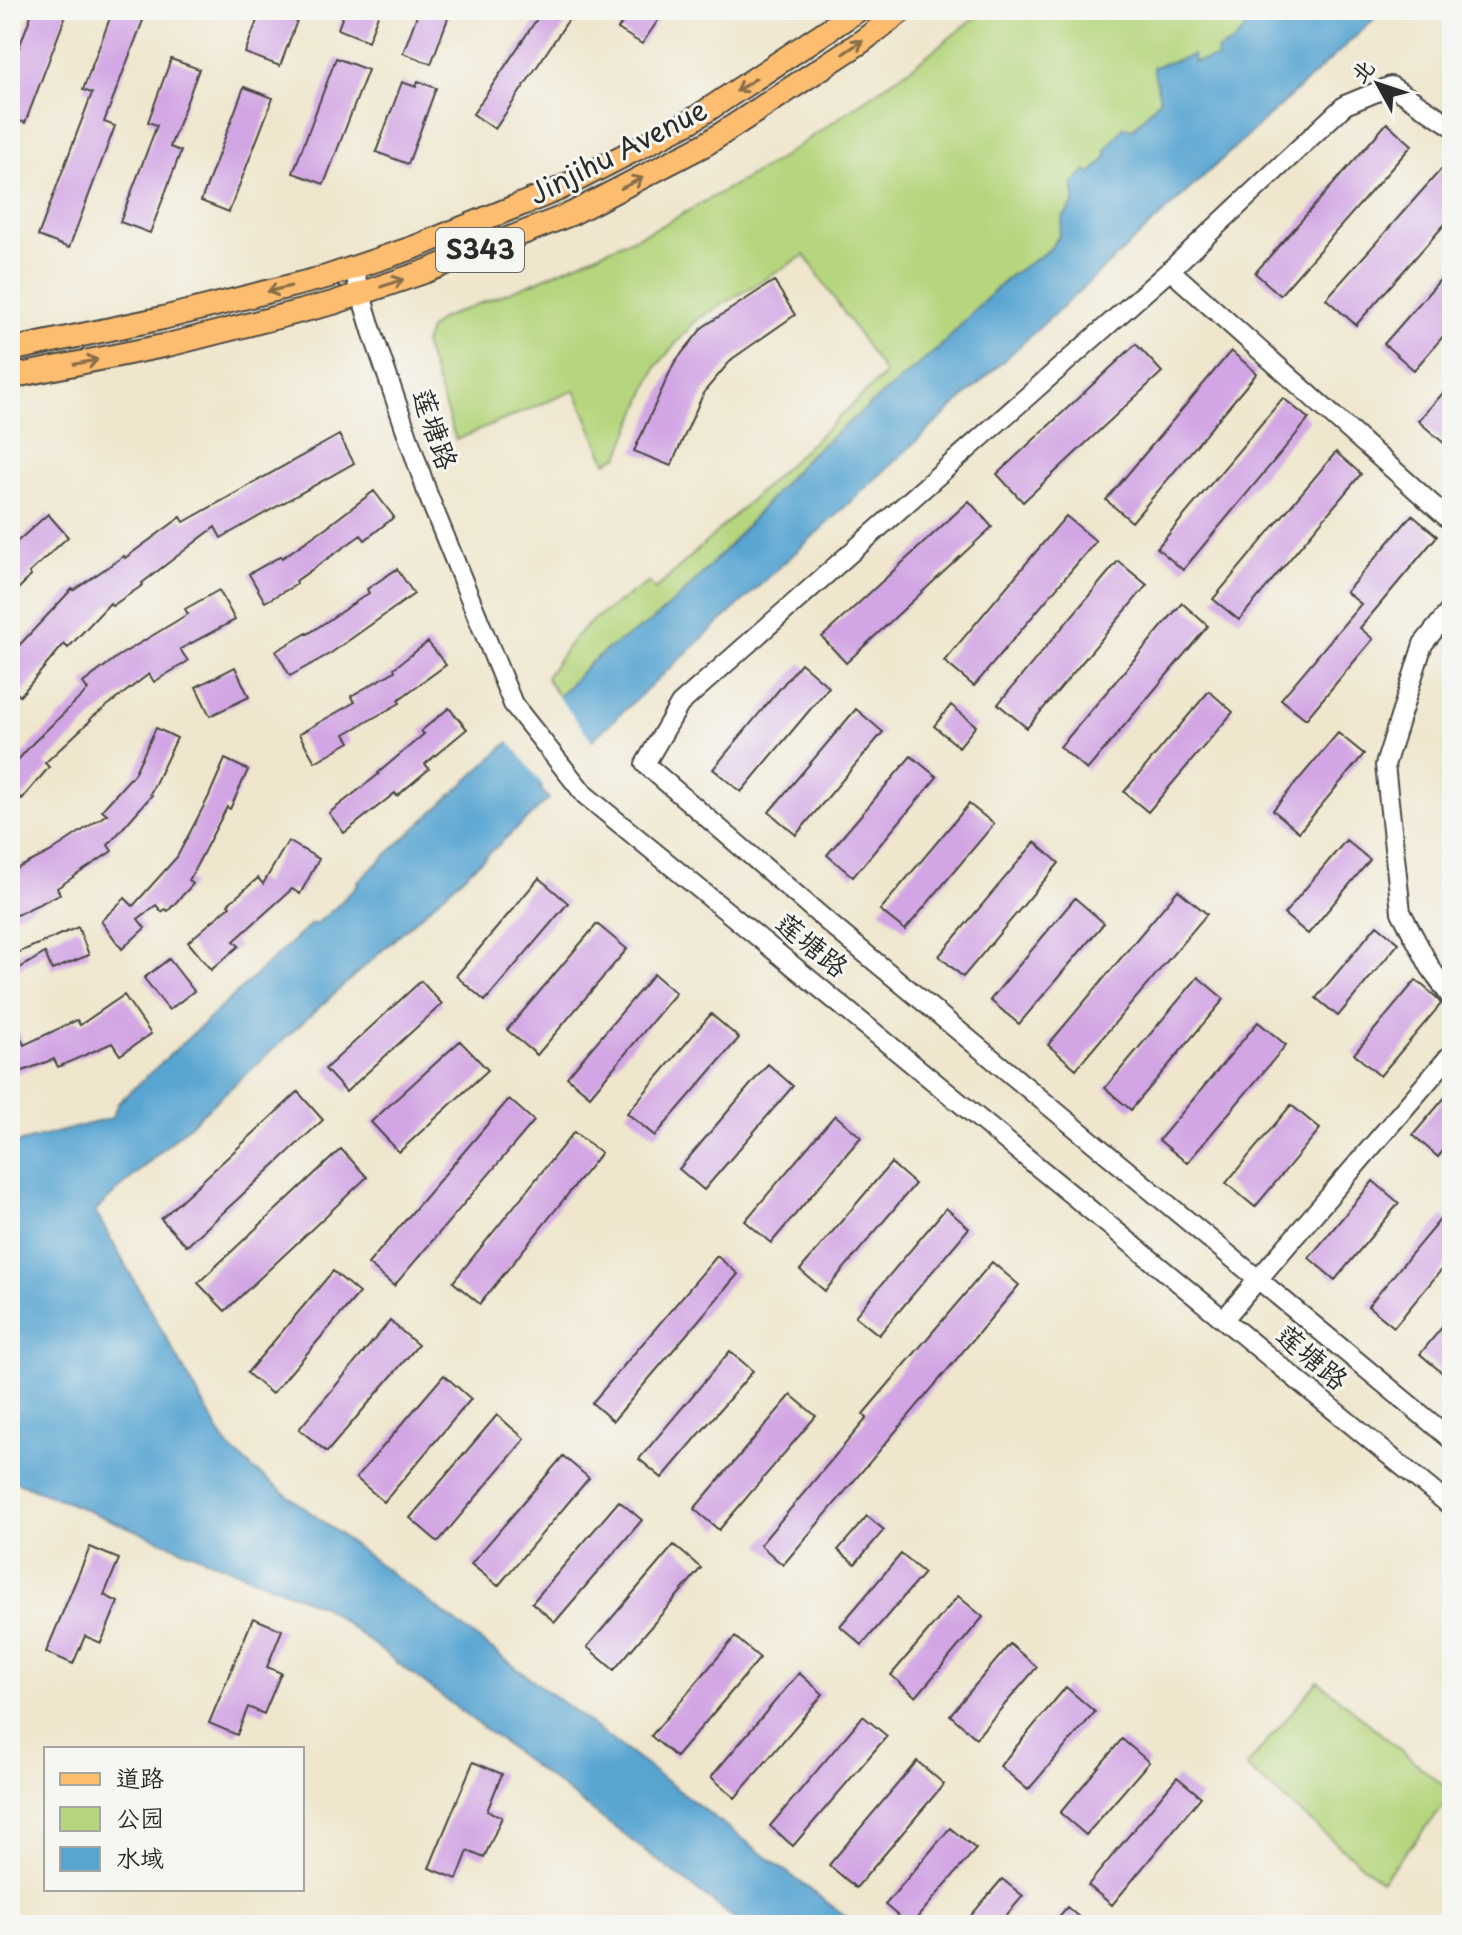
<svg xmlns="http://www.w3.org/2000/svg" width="1462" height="1935" viewBox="0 0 1462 1935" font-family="'Playpen Sans','LXGW WenKai TC',sans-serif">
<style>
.green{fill:#b5d67e;stroke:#708054;stroke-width:2}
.water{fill:#59a5d2;stroke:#42687e;stroke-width:2}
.pier{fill:#efe6cd}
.building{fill:#d2a6e4}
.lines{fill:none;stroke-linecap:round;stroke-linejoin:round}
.minor-casing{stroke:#484743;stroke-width:22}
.major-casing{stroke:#484743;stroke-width:26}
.minor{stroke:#fff;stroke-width:18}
.major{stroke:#fcbd6f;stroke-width:22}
.oneway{stroke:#896d4a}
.labels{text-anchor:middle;stroke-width:6;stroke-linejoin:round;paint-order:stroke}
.shield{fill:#f6f6f2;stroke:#686867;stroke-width:2}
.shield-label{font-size:26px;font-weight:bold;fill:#2b2b2b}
.street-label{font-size:28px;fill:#2b2b2b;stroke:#f6f6f2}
</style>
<rect width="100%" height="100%" fill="#f6f6f2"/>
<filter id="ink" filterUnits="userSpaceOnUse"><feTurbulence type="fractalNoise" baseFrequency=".0125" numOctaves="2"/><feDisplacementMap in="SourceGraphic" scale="16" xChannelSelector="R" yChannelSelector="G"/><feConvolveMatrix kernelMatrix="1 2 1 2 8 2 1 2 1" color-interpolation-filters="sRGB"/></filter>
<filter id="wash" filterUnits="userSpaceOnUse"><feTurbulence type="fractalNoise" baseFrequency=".006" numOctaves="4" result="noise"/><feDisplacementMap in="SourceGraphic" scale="32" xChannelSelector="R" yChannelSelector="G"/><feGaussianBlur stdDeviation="1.8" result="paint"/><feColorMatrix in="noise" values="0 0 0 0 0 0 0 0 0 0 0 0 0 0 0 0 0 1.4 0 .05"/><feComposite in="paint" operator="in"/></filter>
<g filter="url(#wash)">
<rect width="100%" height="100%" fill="#efe6cd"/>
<!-- green -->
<path class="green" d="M 985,10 L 1291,10 L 1279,18 L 1251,21 L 1235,41 L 1217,51 L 1219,58 L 1193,62 L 1193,56 L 1161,99 L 1133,130 L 1106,149 L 1106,158 L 1091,175 L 1072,185 L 1075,195 L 1074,203 L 1063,218 L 1060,234 L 1051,248 L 1004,281 L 940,347 L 807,457 L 724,551 L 687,590 L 652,621 L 606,650 L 588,665 L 558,697 L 546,677 L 573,639 L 594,619 L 649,582 L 655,590 L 885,374 L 805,255 L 695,321 L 656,367 L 619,456 L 606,462 L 575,390 L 456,440 L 424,344 L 429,330 L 442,318 L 530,284 L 661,226 L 775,162 L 912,67 Z
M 1318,1681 L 1452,1793 L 1452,1797 L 1381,1881 L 1246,1767 Z"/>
<!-- water -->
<path class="water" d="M 1291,10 L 1384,10 L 540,788 L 549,799 L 95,1211 L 223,1439 L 231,1449 L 253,1469 L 857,1925 L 743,1925 L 324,1607 L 10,1479 L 10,1145 L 112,1118 L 118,1103 L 312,923 L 315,925 L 338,905 L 358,884 L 357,882 L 558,697 L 588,665 L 606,650 L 652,621 L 687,590 L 724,551 L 807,457 L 940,347 L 973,312 L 1012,274 L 1047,252 L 1058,238 L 1063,218 L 1074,203 L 1075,192 L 1072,185 L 1086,171 L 1091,174 L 1106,158 L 1106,149 L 1124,127 L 1133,129 L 1160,99 L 1153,67 L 1193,55 L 1194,62 L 1218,58 L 1216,51 L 1235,41 L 1259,12 L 1264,11 L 1276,19 L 1284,16 Z"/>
<!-- pier -->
<path class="pier" d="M 556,694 L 594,743 L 545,788 L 507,738 Z"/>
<g id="blocks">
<!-- building -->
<path class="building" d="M 33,10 L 68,10 L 25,123 L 10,117 L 10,72 Z
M 113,10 L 147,10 L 104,122 L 115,126 L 69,248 L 38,236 L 92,93 L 83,90 Z
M 261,10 L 301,10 L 280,66 L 245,53 Z
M 345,10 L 380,10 L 368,41 L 338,29 Z
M 419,10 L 451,10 L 431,64 L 403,53 Z
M 543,10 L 556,10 L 569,19 L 495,129 L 473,114 Z
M 631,10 L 665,10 L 642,44 L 618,29 Z
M 336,58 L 368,70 L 324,184 L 293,173 Z
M 171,59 L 199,69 L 170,147 L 181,151 L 150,233 L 120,222 L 157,125 L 148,122 Z
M 418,81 L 436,88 L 408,164 L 376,152 L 402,82 L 416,87 Z
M 244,87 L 273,98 L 229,212 L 201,201 Z
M 1387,123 L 1412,145 L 1280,295 L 1255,273 Z
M 1452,157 L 1452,216 L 1356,325 L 1326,299 Z
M 1452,266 L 1452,326 L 1414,370 L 1384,344 Z
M 774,281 L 795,315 L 732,359 L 704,392 L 671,466 L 634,451 L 674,363 L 703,327 Z
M 1136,344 L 1162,372 L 1023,502 L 997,474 Z
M 1231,351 L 1257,373 L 1132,522 L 1106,500 Z
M 1452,383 L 1452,436 L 1445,444 L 1418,421 Z
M 1283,398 L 1309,419 L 1183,570 L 1157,548 Z
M 339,435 L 354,463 L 221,538 L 215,527 L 142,583 L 143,585 L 112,606 L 110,603 L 68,648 L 64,644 L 20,696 L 10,687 L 10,655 L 72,589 L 74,590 L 124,556 L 125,558 L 181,517 L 184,522 Z
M 1336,452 L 1361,474 L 1239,620 L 1213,599 Z
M 374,491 L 394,517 L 365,540 L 361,535 L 296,581 L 297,584 L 265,602 L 249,574 L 281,556 L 282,558 L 328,526 Z
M 969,501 L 992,527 L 846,663 L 822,637 Z
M 48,514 L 68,537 L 29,573 L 31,576 L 10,597 L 10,548 Z
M 1412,515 L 1437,536 L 1360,628 L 1373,639 L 1306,719 L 1281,699 L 1361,604 L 1346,592 Z
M 1066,516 L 1096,541 L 974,686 L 944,661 Z
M 1118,561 L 1147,585 L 1027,728 L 998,704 Z
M 397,569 L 414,594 L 331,653 L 290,676 L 276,651 L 307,633 L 308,634 L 369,593 L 367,589 Z
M 219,590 L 235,620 L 180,649 L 188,661 L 154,682 L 149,674 L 90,719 L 91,720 L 45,763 L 49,767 L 22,799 L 10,789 L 10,769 L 33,743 L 88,690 L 83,683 L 117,657 L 188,614 L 185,609 Z
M 1182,603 L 1208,626 L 1087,770 L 1060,747 Z
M 428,642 L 446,665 L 398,700 L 400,703 L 345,734 L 350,742 L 315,762 L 299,734 L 355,702 L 351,696 L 395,671 L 394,668 Z
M 801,663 L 829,687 L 741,792 L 713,769 Z
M 235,667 L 249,697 L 210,716 L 196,687 Z
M 1209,691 L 1233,712 L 1148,812 L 1124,792 Z
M 951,705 L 976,726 L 959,747 L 934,726 Z
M 449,708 L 467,729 L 425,764 L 429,769 L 397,796 L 395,793 L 344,833 L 329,813 L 379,774 L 378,773 L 424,734 L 421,731 Z
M 856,709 L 883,732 L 796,835 L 769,812 Z
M 156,728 L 177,738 L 150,794 L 152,795 L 108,845 L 112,851 L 57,888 L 60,894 L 10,918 L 10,872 L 50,852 L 107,814 L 102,810 L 134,774 Z
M 1338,733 L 1364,754 L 1299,832 L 1273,810 Z
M 911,756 L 937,777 L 853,877 L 827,855 Z
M 225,759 L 248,770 L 230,809 L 227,807 L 189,880 L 193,884 L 168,911 L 165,909 L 162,912 L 156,905 L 138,919 L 145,928 L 122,949 L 101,921 L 125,898 L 133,906 L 177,857 L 208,798 Z
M 969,804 L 994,824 L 905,930 L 880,910 Z
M 1346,840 L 1370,860 L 1308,934 L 1284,914 Z
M 288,841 L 319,859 L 300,894 L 292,889 L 234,941 L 239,946 L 211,970 L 188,942 L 230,906 L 228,904 L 258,878 L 263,884 Z
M 1035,842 L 1059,863 L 963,977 L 939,956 Z
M 539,878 L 568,903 L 485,1001 L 456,976 Z
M 1178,890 L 1207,914 L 1076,1069 L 1048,1045 Z
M 1075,898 L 1104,923 L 1019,1024 L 990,1000 Z
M 597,924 L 627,949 L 537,1055 L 507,1030 Z
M 1377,925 L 1399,943 L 1338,1016 L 1316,998 Z
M 78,927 L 89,955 L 52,970 L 45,953 L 10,974 L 10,956 Z
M 169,959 L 194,991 L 169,1010 L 144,978 Z
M 654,974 L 676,993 L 590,1096 L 567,1077 Z
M 1198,977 L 1224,999 L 1131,1110 L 1105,1088 Z
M 1416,980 L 1436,997 L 1441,1004 L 1380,1076 L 1354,1054 Z
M 421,981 L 442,1004 L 346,1092 L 325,1069 Z
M 124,995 L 151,1034 L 120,1055 L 112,1043 L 58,1067 L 54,1059 L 10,1076 L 10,1011 L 24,1045 L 77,1020 L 80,1025 Z
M 711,1014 L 739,1038 L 655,1136 L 627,1113 Z
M 1258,1022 L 1286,1045 L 1187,1163 L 1159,1140 Z
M 460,1041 L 488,1070 L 399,1152 L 371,1122 Z
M 768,1064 L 793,1086 L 704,1190 L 679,1169 Z
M 1452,1089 L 1452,1140 L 1438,1157 L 1413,1135 Z
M 298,1092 L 323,1120 L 187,1246 L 161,1219 Z
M 509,1099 L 534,1121 L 394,1286 L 368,1264 Z
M 1291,1105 L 1320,1129 L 1255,1207 L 1226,1183 Z
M 835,1115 L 861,1137 L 771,1243 L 745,1221 Z
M 574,1132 L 601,1153 L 480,1304 L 453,1282 Z
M 341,1149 L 367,1177 L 225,1311 L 198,1283 Z
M 891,1163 L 915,1184 L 825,1291 L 800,1270 Z
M 1373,1181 L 1399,1203 L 1335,1280 L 1309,1258 Z
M 946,1208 L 969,1228 L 879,1335 L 855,1316 Z
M 1443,1216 L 1452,1224 L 1452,1257 L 1394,1327 L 1368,1306 Z
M 717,1256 L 738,1274 L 613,1421 L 592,1403 Z
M 992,1262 L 1019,1285 L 783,1565 L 760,1545 L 867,1418 L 863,1414 Z
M 333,1271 L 359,1293 L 272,1394 L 247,1373 Z
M 1452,1315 L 1452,1381 L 1420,1354 Z
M 390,1321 L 418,1345 L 327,1452 L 299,1429 Z
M 730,1351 L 753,1371 L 662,1478 L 639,1459 Z
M 444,1375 L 471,1399 L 384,1502 L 356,1478 Z
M 791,1395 L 816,1416 L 719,1530 L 694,1509 Z
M 497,1415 L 525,1439 L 438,1542 L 410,1518 Z
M 563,1456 L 589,1478 L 498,1586 L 471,1564 Z
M 619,1501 L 642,1520 L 555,1622 L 532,1603 Z
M 867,1516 L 884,1530 L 855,1564 L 838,1550 Z
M 674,1545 L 701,1568 L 614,1670 L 587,1647 Z
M 90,1547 L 119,1559 L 104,1595 L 118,1602 L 101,1643 L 85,1636 L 73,1664 L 46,1652 Z
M 901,1554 L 924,1573 L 862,1645 L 840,1626 Z
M 958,1596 L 983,1617 L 916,1697 L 891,1675 Z
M 253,1618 L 282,1630 L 267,1667 L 281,1673 L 264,1714 L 248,1707 L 237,1735 L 209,1723 Z
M 735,1637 L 760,1658 L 676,1757 L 651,1736 Z
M 1010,1644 L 1037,1667 L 976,1738 L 950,1715 Z
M 799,1673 L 823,1694 L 735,1798 L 711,1777 Z
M 1066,1687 L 1095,1712 L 1028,1790 L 1000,1766 Z
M 863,1716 L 887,1736 L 793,1846 L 770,1826 Z
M 1122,1739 L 1149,1762 L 1086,1835 L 1060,1813 Z
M 917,1761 L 944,1784 L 856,1888 L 829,1865 Z
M 473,1762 L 502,1774 L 487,1811 L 502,1817 L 484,1858 L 468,1851 L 457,1879 L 429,1868 Z
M 1177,1777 L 1201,1797 L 1112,1905 L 1088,1885 Z
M 950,1828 L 976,1849 L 911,1925 L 909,1925 L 885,1905 Z
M 1002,1879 L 1023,1896 L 998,1925 L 963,1925 Z
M 1067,1907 L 1088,1925 L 1052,1925 Z"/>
</g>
</g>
<g filter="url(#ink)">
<use href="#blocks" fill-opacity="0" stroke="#484743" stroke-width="2"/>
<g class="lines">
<defs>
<path id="minor" d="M 1452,126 L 1391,86 L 1345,105 L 1170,270 L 1452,522
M 353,268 L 372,331 L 428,495 L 513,704 L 585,795 L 1452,1507
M 1170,270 L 680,704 L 645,764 L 837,930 L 1452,1440
M 1452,608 L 1423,644 L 1385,765 L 1401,912 L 1430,967 L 1452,999
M 1224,1319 L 1452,1053"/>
<path id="major" d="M 10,350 L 163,318 L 326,277 L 415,247 L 559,189 L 691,121 L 858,10
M 10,377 L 168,345 L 333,303 L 424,272 L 571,214 L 706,144 L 861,42 L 903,10"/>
</defs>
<!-- minor casing -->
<use href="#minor" class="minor-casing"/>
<!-- major casing -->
<use href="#major" class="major-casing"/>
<!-- minor -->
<use href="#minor" class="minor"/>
<!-- major -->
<use href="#major" class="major"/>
</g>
<!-- one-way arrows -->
<defs><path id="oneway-shaft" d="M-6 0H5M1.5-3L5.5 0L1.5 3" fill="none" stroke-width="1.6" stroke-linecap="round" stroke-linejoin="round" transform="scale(2)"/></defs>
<g class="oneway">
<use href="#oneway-shaft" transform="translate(853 47) rotate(-34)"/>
<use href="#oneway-shaft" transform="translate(746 85) rotate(147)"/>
<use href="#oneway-shaft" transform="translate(632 183) rotate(-27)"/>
<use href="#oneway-shaft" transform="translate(392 283) rotate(-19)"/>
<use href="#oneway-shaft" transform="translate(279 289) rotate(166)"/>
<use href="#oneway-shaft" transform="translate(86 362) rotate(-11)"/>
</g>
</g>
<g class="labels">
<!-- shield labels -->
<rect class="shield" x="436" y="228" width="88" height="44" rx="6"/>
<g class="shield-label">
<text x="480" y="259">S343</text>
</g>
<!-- street labels -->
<g class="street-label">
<text transform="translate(618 152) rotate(-27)" y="10">Jinjihu Avenue</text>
<text transform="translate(435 429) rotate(71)" y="10">莲塘路</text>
<text transform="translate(812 945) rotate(39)" y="10">莲塘路</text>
<text transform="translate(1312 1357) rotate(40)" y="10">莲塘路</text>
</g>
</g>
<!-- margin -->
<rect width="1462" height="1935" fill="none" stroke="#f6f6f2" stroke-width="40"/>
<!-- legend -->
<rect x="44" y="1747" width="260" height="144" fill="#f6f6f2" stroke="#a5a5a2" stroke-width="2"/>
<rect x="60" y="1773" width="40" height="12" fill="#fcbd6f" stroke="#a5a5a2" stroke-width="2"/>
<text x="116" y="1787" font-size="24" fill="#2b2b2b">道路</text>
<rect x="60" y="1807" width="40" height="24" fill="#b5d67e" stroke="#a5a5a2" stroke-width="2"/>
<text x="116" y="1827" font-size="24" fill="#2b2b2b">公园</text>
<rect x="60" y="1847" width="40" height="24" fill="#59a5d2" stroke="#a5a5a2" stroke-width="2"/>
<text x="116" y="1867" font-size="24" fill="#2b2b2b">水域</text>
<!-- north arrow -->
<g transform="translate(1378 84) rotate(310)" stroke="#f6f6f2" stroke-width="6" paint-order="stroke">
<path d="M0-6L14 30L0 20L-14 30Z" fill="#2b2b2b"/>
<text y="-12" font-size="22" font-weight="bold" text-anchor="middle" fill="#2b2b2b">北</text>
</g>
</svg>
